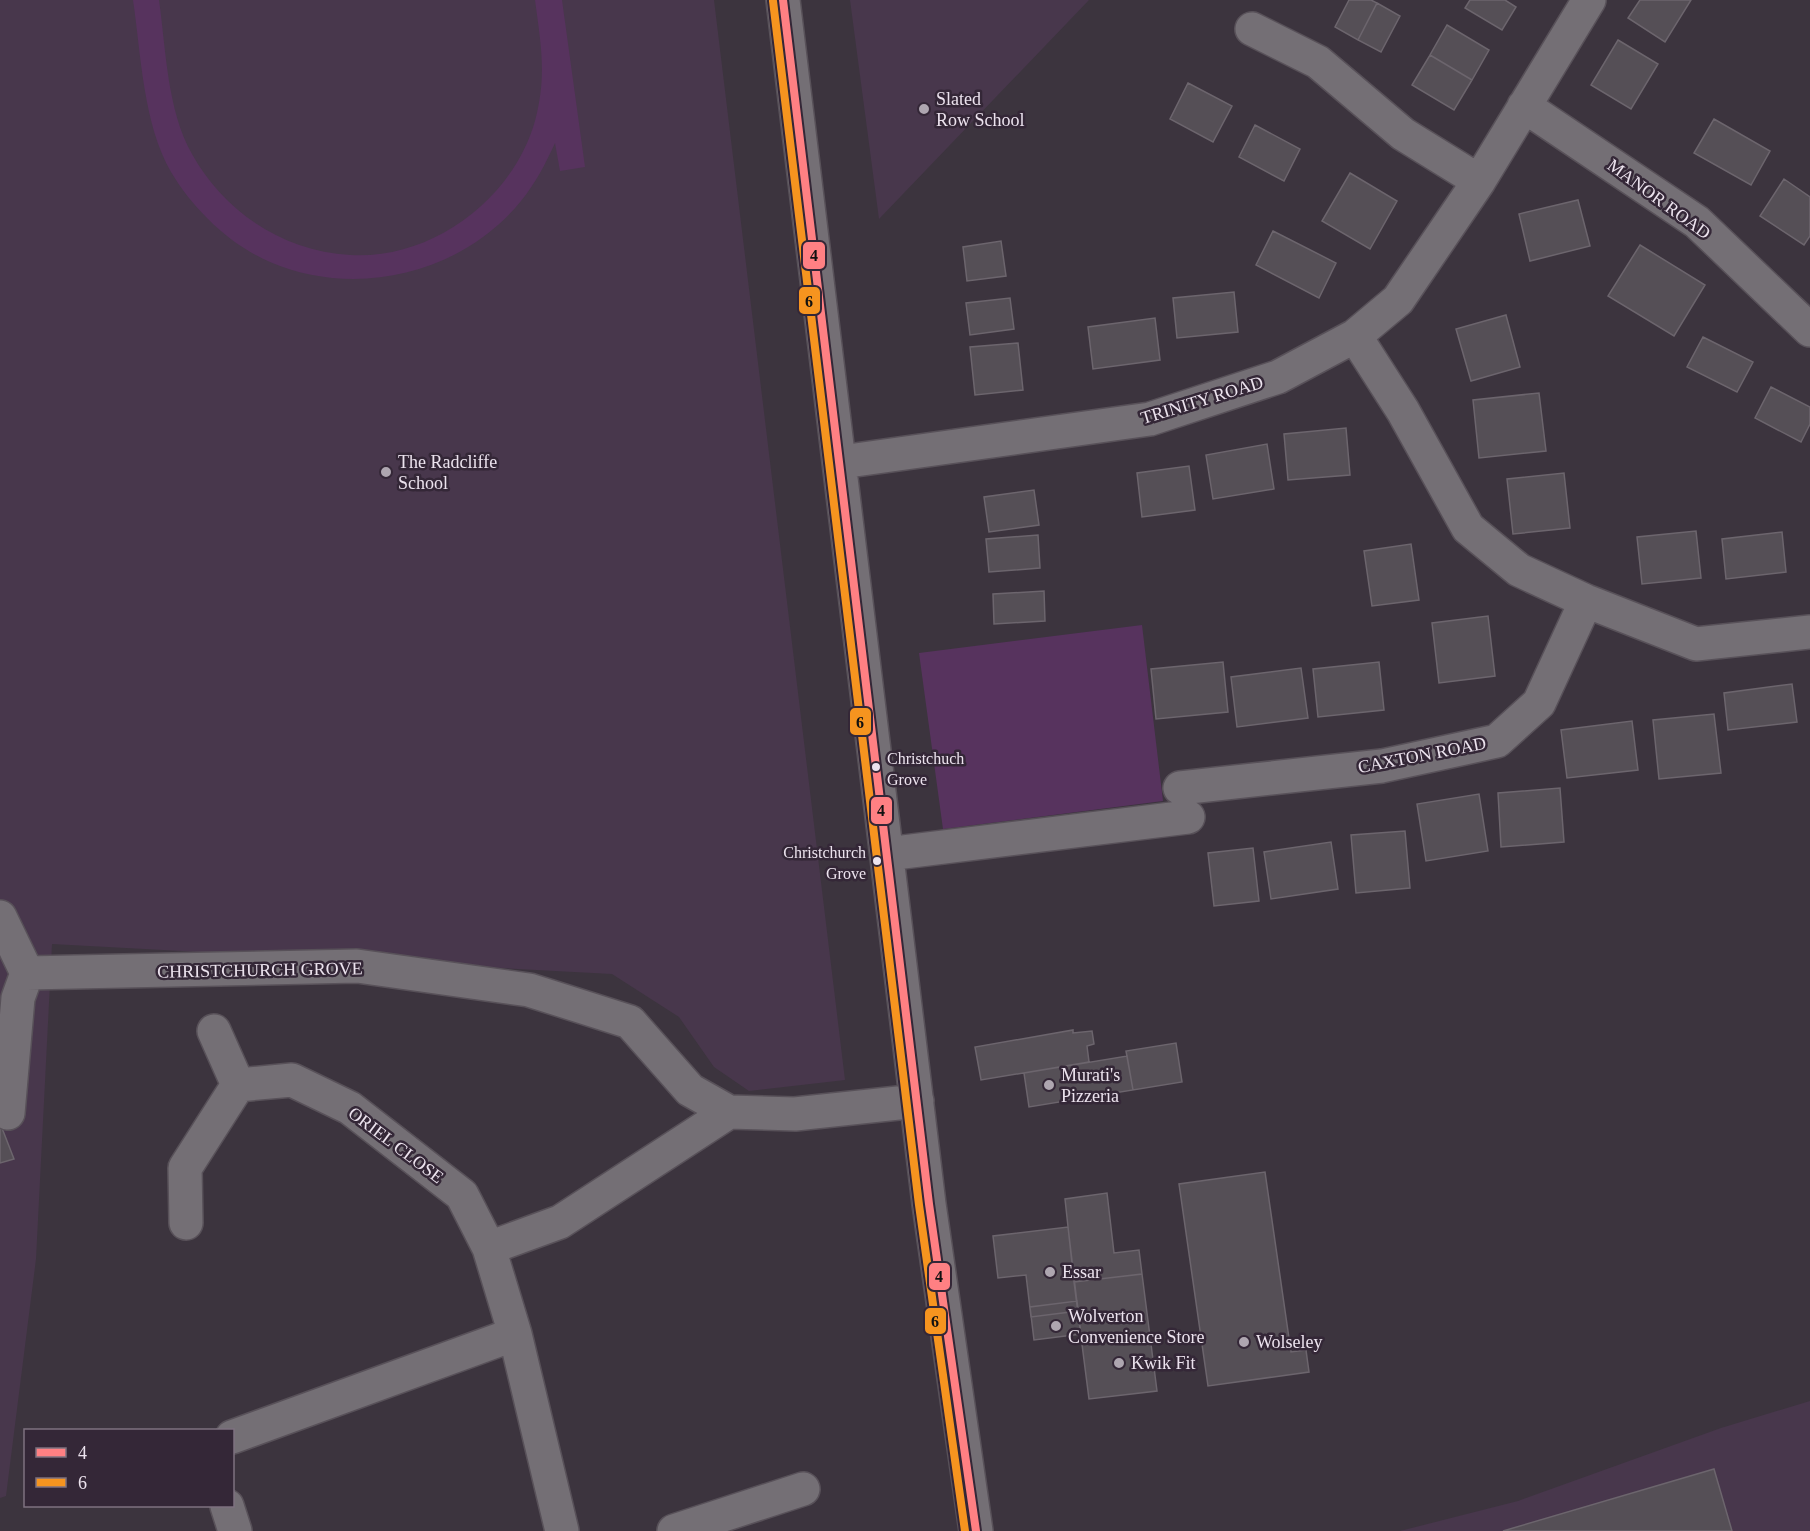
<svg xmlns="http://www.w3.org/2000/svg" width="1810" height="1531" viewBox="0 0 1810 1531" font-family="'Times New Roman',serif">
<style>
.built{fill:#48374c}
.green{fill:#57335e}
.building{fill:#554f56;stroke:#6c656d;stroke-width:1.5}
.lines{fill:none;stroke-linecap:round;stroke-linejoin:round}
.minor-casing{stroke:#585159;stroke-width:36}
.minor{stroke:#746f75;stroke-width:33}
.bus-1-casing{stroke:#342737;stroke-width:12}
.bus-2-casing{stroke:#342737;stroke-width:12}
.bus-1{stroke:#ff8083;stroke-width:8}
.bus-2{stroke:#f6941f;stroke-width:8}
.poi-dot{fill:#aea6b0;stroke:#342737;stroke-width:2}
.bus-dot{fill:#ece3ee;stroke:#342737;stroke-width:2}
.labels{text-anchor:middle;stroke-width:5;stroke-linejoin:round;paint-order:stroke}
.bus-label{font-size:16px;fill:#ece3ee;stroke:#342737;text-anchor:start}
.poi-label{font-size:18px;fill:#ece3ee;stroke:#342737;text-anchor:start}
.street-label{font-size:18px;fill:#ece3ee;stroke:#342737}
.line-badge{stroke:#342737;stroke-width:2}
.pale-badge-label{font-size:16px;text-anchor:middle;font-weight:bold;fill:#111}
</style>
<rect width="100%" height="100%" fill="#3c343e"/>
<!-- built -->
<path class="built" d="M 0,0 L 714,0 L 845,1080 L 749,1091 L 714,1067 L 679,1017 L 612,974 L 52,944 L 36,1259 L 6,1496 L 0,1498 Z
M 850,0 L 1089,0 L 879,219 Z
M 1810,1401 L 1810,1531 L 1400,1531 L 1518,1501 L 1721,1428 Z"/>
<!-- green -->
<path class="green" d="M 133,0 L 159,0 C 166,49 167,110 192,154 C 224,212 283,251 350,255 C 432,260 513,199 535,121 C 547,76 541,45 535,0 L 562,0 L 585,167 L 560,171 L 555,143 C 546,163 535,184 521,201 C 462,274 356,299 270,262 C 230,245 193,209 171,172 C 143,124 141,54 133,0 Z
M 1142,625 L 1163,801 L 943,829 L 919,653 Z"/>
<!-- building -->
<path class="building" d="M 1349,0 L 1371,0 L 1377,3 L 1358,40 L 1335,27 Z
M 1470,0 L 1505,0 L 1516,7 L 1502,30 L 1465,8 Z
M 1640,0 L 1691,0 L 1665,42 L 1628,18 Z
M 1377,3 L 1400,16 L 1381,52 L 1358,40 Z
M 1447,25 L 1489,50 L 1472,80 L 1430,55 Z
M 1618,40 L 1658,64 L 1631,109 L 1591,85 Z
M 1430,55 L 1472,80 L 1454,110 L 1412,85 Z
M 1188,83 L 1232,106 L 1213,142 L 1170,119 Z
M 1714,119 L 1770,151 L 1751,185 L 1694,153 Z
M 1255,125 L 1300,149 L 1284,181 L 1239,157 Z
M 1350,173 L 1397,201 L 1370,249 L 1322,221 Z
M 1784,179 L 1810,197 L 1810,236 L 1804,245 L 1760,216 Z
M 1578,200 L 1590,246 L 1530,261 L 1519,214 Z
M 1273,231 L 1336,263 L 1319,298 L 1256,265 Z
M 1001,241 L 1006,276 L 967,281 L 963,247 Z
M 1640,245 L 1705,285 L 1674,336 L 1608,296 Z
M 1234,292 L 1238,332 L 1177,338 L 1173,298 Z
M 1010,298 L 1014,329 L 970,335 L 966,303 Z
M 1506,315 L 1520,367 L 1471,381 L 1456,329 Z
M 1155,318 L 1160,360 L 1093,369 L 1088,327 Z
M 1703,337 L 1753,362 L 1737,392 L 1687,367 Z
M 1018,343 L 1023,390 L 975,395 L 970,347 Z
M 1771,387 L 1810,407 L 1810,424 L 1801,442 L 1755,418 Z
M 1539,393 L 1546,451 L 1479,458 L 1473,400 Z
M 1346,428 L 1350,475 L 1288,480 L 1284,434 Z
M 1267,444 L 1274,489 L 1213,499 L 1206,455 Z
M 1189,466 L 1195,510 L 1142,517 L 1137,473 Z
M 1564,473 L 1570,528 L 1513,534 L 1507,479 Z
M 1034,490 L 1039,525 L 989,532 L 984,497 Z
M 1696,531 L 1701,578 L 1642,584 L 1637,537 Z
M 1782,532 L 1786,572 L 1726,579 L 1722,539 Z
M 1038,535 L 1040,568 L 989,572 L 986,539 Z
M 1411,544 L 1419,600 L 1372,606 L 1364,551 Z
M 1044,591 L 1045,621 L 994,624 L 993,594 Z
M 1488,616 L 1495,676 L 1439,683 L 1432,623 Z
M 1223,662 L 1228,712 L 1156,719 L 1151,669 Z
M 1379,662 L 1384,710 L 1318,717 L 1313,669 Z
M 1301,668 L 1308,718 L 1237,727 L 1231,677 Z
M 1792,684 L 1797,722 L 1728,730 L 1724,693 Z
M 1714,714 L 1721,773 L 1659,779 L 1653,720 Z
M 1632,721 L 1638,770 L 1567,778 L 1561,730 Z
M 1560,788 L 1564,842 L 1501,847 L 1498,793 Z
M 1479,794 L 1488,851 L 1426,861 L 1417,804 Z
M 1405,831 L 1410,888 L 1356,893 L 1351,835 Z
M 1331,842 L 1338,889 L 1271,899 L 1264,852 Z
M 1253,848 L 1259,901 L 1214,906 L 1208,853 Z
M 1073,1030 L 1073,1033 L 1092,1031 L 1094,1044 L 1087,1046 L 1089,1062 L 981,1080 L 975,1047 Z
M 1176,1043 L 1182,1082 L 1133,1090 L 1126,1051 Z
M 1127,1056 L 1133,1090 L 1029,1107 L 1024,1073 Z
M 0,1123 L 14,1159 L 0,1163 Z
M 1265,1172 L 1291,1352 L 1306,1350 L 1309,1372 L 1208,1386 L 1179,1184 Z
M 1107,1193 L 1114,1253 L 1139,1250 L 1142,1274 L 1074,1282 L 1065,1199 Z
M 1068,1227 L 1078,1311 L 1031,1317 L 1026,1275 L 998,1278 L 993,1236 Z
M 1142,1274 L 1157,1391 L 1089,1399 L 1074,1282 Z
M 1077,1301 L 1081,1334 L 1034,1340 L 1030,1307 Z
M 1714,1469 L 1732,1531 L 1503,1531 Z"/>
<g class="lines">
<defs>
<path id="minor" d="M 783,0 L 929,1204 L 976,1531
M 1252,29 L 1318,62 L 1403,134 L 1479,181
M 1524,106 L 1697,222 L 1810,330
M 1355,336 L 1403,411 L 1468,528 L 1519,570 L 1586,601 L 1696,644 L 1810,632
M 841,462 L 1150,419 L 1278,377 L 1355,336 L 1398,300 L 1479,181 L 1589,0
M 1180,788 L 1382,766 L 1497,741 L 1539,703 L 1586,601
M 887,854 L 1188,817
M 0,917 L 27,973 L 18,998 L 8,1113
M 27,973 L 357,966 L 529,990 L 630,1022 L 690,1090 L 729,1112 L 795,1114 L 917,1101
M 238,1085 L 292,1080 L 350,1108 L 462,1195 L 489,1248
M 186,1223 L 185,1168 L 238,1085 L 214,1031
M 515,1334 L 562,1531
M 232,1437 L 515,1334 L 489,1248 L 560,1222 L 729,1112
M 227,1506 L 235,1531
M 674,1531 L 803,1489"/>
</defs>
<!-- minor casing -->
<use href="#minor" class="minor-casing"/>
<!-- minor -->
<use href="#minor" class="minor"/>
<defs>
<path id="bus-1" d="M 783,0 L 929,1204 L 976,1531"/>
<path id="bus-2" d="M 773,1 L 919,1205 L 965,1531"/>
</defs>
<!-- bus-1 casing -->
<use href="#bus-1" class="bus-1-casing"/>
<!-- bus-2 casing -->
<use href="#bus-2" class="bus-2-casing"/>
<!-- bus-1 -->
<use href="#bus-1" class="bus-1"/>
<!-- bus-2 -->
<use href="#bus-2" class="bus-2"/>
</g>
<!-- markers -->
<g class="poi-dot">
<circle cx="924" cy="109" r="6"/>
<circle cx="386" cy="472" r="6"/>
<circle cx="1049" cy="1085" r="6"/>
<circle cx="1050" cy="1272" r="6"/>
<circle cx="1056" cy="1326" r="6"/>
<circle cx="1244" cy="1342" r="6"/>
<circle cx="1119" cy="1363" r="6"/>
</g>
<g class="bus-dot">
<circle cx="876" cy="767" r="5"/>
<circle cx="877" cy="861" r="5"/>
</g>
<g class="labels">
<!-- bus labels -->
<g class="bus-label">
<text x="887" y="764">Christchuch<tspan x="887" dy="21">Grove</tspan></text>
<text x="866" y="858" text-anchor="end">Christchurch<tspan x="866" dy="21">Grove</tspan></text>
</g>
<!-- poi labels -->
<g class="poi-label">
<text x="936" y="105">Slated<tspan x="936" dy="21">Row School</tspan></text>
<text x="398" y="468">The Radcliffe<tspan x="398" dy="21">School</tspan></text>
<text x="1061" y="1081">Murati's<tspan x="1061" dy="21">Pizzeria</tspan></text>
<text x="1062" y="1278">Essar</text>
<text x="1068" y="1322">Wolverton<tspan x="1068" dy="21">Convenience Store</tspan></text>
<text x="1256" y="1348">Wolseley</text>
<text x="1131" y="1369">Kwik Fit</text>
</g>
<!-- street labels -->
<g class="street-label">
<text transform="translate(1659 199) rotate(36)" y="6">MANOR ROAD</text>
<text transform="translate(1202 400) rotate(-17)" y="6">TRINITY ROAD</text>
<text transform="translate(1422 755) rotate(-11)" y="6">CAXTON ROAD</text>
<text transform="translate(260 970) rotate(-1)" y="6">CHRISTCHURCH GROVE</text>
<text transform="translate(396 1145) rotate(37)" y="6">ORIEL CLOSE</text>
</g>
</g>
<g class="line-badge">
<rect x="802" y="241" width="24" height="29" rx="6" fill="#ff8083"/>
<rect x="798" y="286" width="23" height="29" rx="6" fill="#f6941f"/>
<rect x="849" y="707" width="23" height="29" rx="6" fill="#f6941f"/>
<rect x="870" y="796" width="23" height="29" rx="6" fill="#ff8083"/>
<rect x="928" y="1262" width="23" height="29" rx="6" fill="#ff8083"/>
<rect x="924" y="1307" width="23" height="28" rx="6" fill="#f6941f"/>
</g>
<g class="pale-badge-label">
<text x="814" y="261">4</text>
<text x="809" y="307">6</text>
<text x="860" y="728">6</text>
<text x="881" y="816">4</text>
<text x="939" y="1282">4</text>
<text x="935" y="1327">6</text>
</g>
<!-- legend -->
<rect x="24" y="1429" width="210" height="78" fill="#342737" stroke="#7e7280" stroke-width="1.5"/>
<rect x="36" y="1448" width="30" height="9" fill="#ff8083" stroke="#7e7280" stroke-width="1.5"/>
<text x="78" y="1459" font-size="18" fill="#ece3ee">4</text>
<rect x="36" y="1478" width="30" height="9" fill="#f6941f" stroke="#7e7280" stroke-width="1.5"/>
<text x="78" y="1489" font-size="18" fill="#ece3ee">6</text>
</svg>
